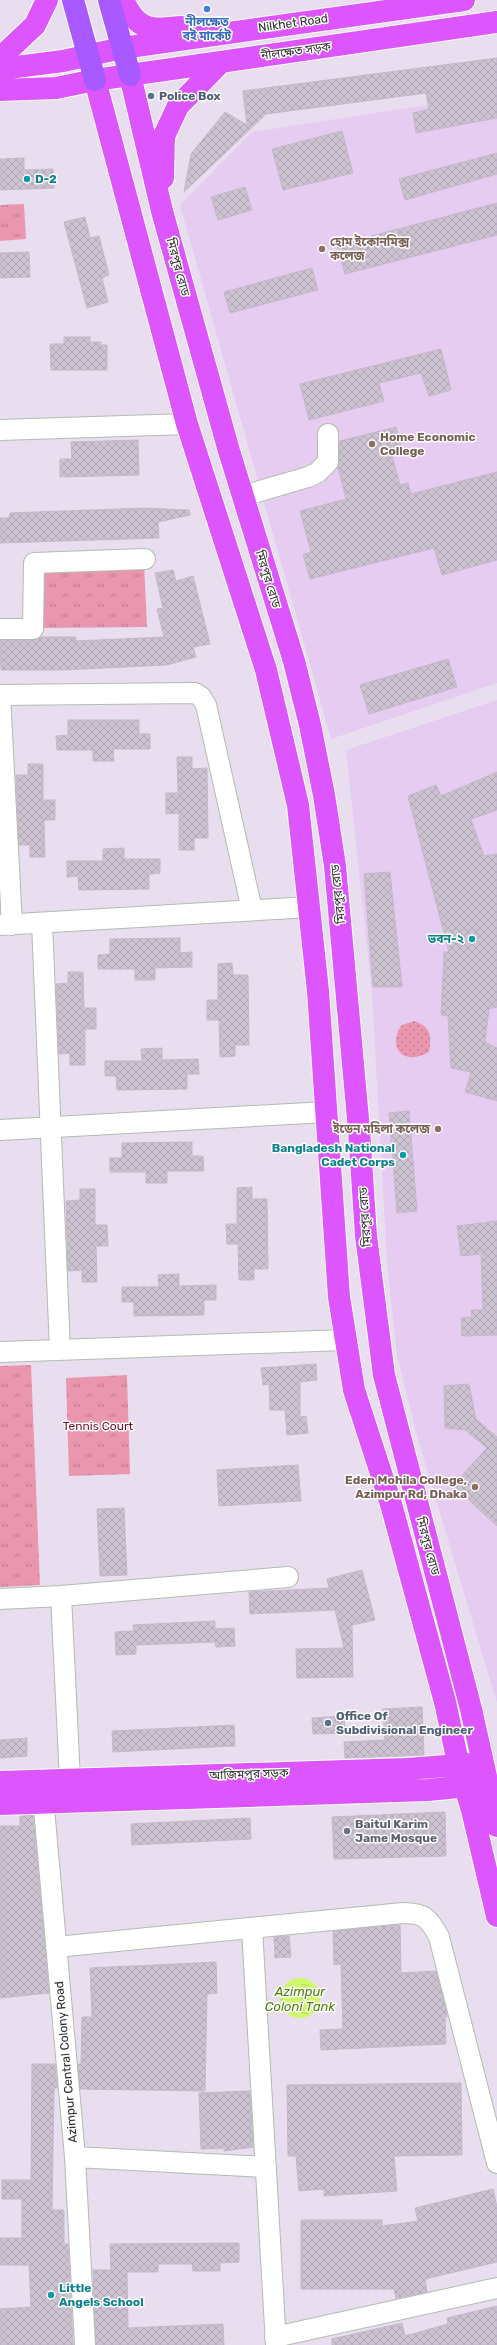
<svg xmlns="http://www.w3.org/2000/svg" width="497" height="2345" viewBox="0 0 497 2345" font-family="Rubik,'Noto Sans Bengali',sans-serif">
<style>
.education{fill:#e7ccf2}
.grass{fill:url(#grass-dots)}
.park{fill:url(#park-tufts)}
.water{fill:url(#water-ripples)}
.building{fill:url(#building-cross-hatch);stroke:#c5b7cb}
.lines{fill:none;stroke-linecap:round;stroke-linejoin:round}
.minor-casing{stroke:#b1bdae;stroke-width:22}
.major-casing{stroke:#fff;stroke-width:24}
.highway-casing{stroke:#fff;stroke-width:24}
.minor{stroke:#fff;stroke-width:20}
.major{stroke:#dd55fd;stroke-width:22}
.highway{stroke:#a859ff;stroke-width:22}
.shop-dot{fill:#3f7fe0;stroke:#fff;stroke-width:1.5}
.service-dot{fill:#5c6f8a;stroke:#fff;stroke-width:1.5}
.culture-dot{fill:#0f9aa8;stroke:#fff;stroke-width:1.5}
.education-dot{fill:#8d6e63;stroke:#fff;stroke-width:1.5}
.worship-dot{fill:#6b7280;stroke:#fff;stroke-width:1.5}
.labels{text-anchor:middle;stroke-width:3;stroke-linejoin:round;paint-order:stroke}
.shop-label{font-size:12px;font-weight:bold;fill:#366cbe;stroke:#fff}
.street-label{font-size:12px;fill:#2d2d2d;stroke:#fff}
.service-label{font-size:12px;font-weight:bold;fill:#4e5e75;stroke:#fff;text-anchor:start}
.culture-label{font-size:12px;font-weight:bold;fill:#0d838f;stroke:#fff;text-anchor:start}
.education-label{font-size:12px;font-weight:bold;fill:#785e54;stroke:#fff;text-anchor:start}
.park-label{font-size:12px;fill:#721424;stroke:#fff}
.worship-label{font-size:12px;font-weight:bold;fill:#5b616d;stroke:#fff;text-anchor:start}
.water-label{font-size:13px;font-style:italic;fill:#4f7e06;stroke:#fff}
</style>
<defs>
<pattern id="grass-dots" width="8" height="8" patternUnits="userSpaceOnUse"><rect width="8" height="8" fill="#ea96af"/><path d="M2 2h.1M6 6h.1" fill="none" stroke="#be7b8f" stroke-width="1.8" stroke-linecap="round"/></pattern>
<pattern id="park-tufts" width="24" height="20" patternUnits="userSpaceOnUse"><rect width="24" height="20" fill="#ea96af"/><path d="M3 7l-1-3M5 7V3M7 7l1-3M15 17l-1-3M17 17v-4M19 17l1-3" fill="none" stroke="#be7b8f"/></pattern>
<pattern id="water-ripples" width="26" height="14" patternUnits="userSpaceOnUse"><rect width="26" height="14" fill="#cdf969"/><path d="M2 4q2-2 4 0t4 0M15 11q2-2 4 0t4 0" fill="none" stroke="#b0d65b"/></pattern>
<pattern id="building-cross-hatch" width="8" height="8" patternUnits="userSpaceOnUse"><rect width="8" height="8" fill="#cdc2d2"/><path d="M0 0l8 8M0 8l8-8" fill="none" stroke="#b0a7b5"/></pattern>
</defs>
<rect width="100%" height="100%" fill="#e9deef"/>
<!-- education -->
<path class="education" d="M 497,94 L 497,683 L 331,739 L 180,205 L 252,132 Z
M 497,700 L 497,1703 L 419,1443 L 397,1356 L 387,1263 L 372,995 L 346,750 Z"/>
<!-- grass -->
<path class="grass" d="M 414,1021 C 431,1026 432,1037 429,1052 C 423,1055 417,1058 410,1057 C 393,1055 393,1035 402,1025 Z"/>
<!-- park -->
<path class="park" d="M 24,204 L 26,239 L 0,241 L 0,205 Z
M 144,563 L 147,627 L 39,628 L 39,567 Z
M 31,1365 L 40,1585 L 0,1587 L 0,1366 Z
M 127,1375 L 130,1474 L 69,1476 L 66,1378 Z"/>
<!-- water -->
<path class="water" d="M280 1998a20 20 0 1 1 40 0a20 20 0 1 1-40 0Z"/>
<!-- building -->
<path class="building" d="M 497,58 L 497,118 L 416,133 L 413,113 L 429,109 L 426,93 L 266,114 L 184,192 L 191,154 L 225,112 L 247,125 L 243,91 Z
M 342,131 L 353,173 L 283,190 L 272,149 Z
M 497,153 L 497,174 L 405,200 L 399,179 Z
M 24,158 L 24,170 L 53,169 L 54,188 L 0,190 L 0,159 Z
M 245,187 L 252,210 L 218,220 L 211,197 Z
M 497,203 L 497,235 L 345,274 L 337,245 Z
M 85,217 L 90,238 L 99,236 L 109,275 L 102,278 L 108,302 L 87,308 L 64,222 Z
M 29,252 L 30,277 L 0,278 L 0,253 Z
M 312,268 L 318,290 L 230,313 L 224,292 Z
M 64,337 L 90,337 L 90,342 L 101,342 L 101,345 L 107,345 L 107,370 L 51,370 L 50,344 L 64,344 Z
M 441,349 L 451,390 L 429,396 L 421,373 L 379,383 L 384,401 L 309,420 L 300,384 Z
M 396,427 L 401,445 L 390,448 L 400,485 L 408,483 L 411,494 L 497,472 L 497,560 L 442,575 L 434,548 L 310,579 L 303,554 L 311,552 L 300,511 L 346,499 L 338,467 L 340,441 Z
M 138,440 L 139,475 L 60,477 L 60,459 L 72,459 L 71,442 Z
M 144,508 L 189,510 L 190,515 L 158,522 L 159,538 L 0,543 L 0,518 L 9,518 L 10,513 Z
M 173,570 L 176,581 L 193,576 L 210,644 L 193,647 L 196,657 L 167,665 L 62,670 L 1,670 L 0,640 L 33,640 L 41,637 L 76,637 L 76,641 L 164,637 L 157,609 L 163,608 L 155,573 Z
M 448,659 L 457,687 L 369,714 L 360,685 Z
M 68,720 L 139,720 L 139,734 L 150,734 L 150,749 L 113,749 L 114,761 L 93,761 L 93,750 L 57,750 L 56,736 L 68,735 Z
M 177,757 L 192,757 L 192,769 L 207,768 L 208,838 L 194,838 L 194,850 L 179,850 L 179,813 L 166,814 L 166,793 L 178,793 Z
M 28,764 L 43,764 L 43,800 L 55,800 L 55,820 L 44,820 L 45,857 L 30,857 L 30,845 L 19,845 L 16,775 L 28,775 Z
M 497,772 L 497,810 L 471,819 L 484,856 L 497,854 L 497,1007 L 489,1009 L 485,1042 L 497,1048 L 497,1101 L 465,1092 L 471,1072 L 451,1068 L 448,1016 L 441,1015 L 444,952 L 449,952 L 408,796 L 436,785 L 441,796 Z
M 124,848 L 124,859 L 160,859 L 160,873 L 149,874 L 149,889 L 79,890 L 78,876 L 67,877 L 67,861 L 103,861 L 103,849 Z
M 390,872 L 402,987 L 373,987 L 364,874 Z
M 180,938 L 180,953 L 192,952 L 192,967 L 155,968 L 155,980 L 135,980 L 135,969 L 98,969 L 98,955 L 110,954 L 110,939 Z
M 232,963 L 233,975 L 248,975 L 249,1045 L 235,1045 L 235,1056 L 220,1057 L 219,1020 L 207,1020 L 207,1000 L 218,1000 L 218,964 Z
M 68,972 L 83,972 L 84,1008 L 96,1008 L 96,1029 L 85,1029 L 85,1065 L 70,1065 L 70,1053 L 59,1054 L 56,984 L 68,983 Z
M 162,1048 L 162,1060 L 198,1059 L 199,1074 L 187,1074 L 187,1089 L 117,1090 L 116,1076 L 105,1076 L 105,1061 L 142,1061 L 141,1049 Z
M 409,1111 L 417,1211 L 397,1213 L 389,1113 Z
M 192,1142 L 192,1156 L 203,1156 L 204,1171 L 167,1171 L 167,1183 L 146,1183 L 146,1172 L 110,1172 L 110,1158 L 122,1158 L 122,1143 Z
M 252,1187 L 252,1199 L 267,1199 L 268,1269 L 254,1269 L 254,1280 L 239,1280 L 238,1244 L 227,1244 L 226,1224 L 237,1224 L 237,1188 Z
M 80,1189 L 95,1189 L 95,1225 L 107,1225 L 108,1246 L 96,1246 L 97,1282 L 82,1282 L 82,1270 L 68,1271 L 66,1201 L 80,1200 Z
M 497,1221 L 497,1335 L 462,1336 L 461,1318 L 472,1317 L 471,1310 L 483,1310 L 481,1254 L 461,1256 L 457,1226 Z
M 179,1274 L 179,1286 L 216,1285 L 216,1300 L 204,1300 L 204,1315 L 134,1316 L 134,1302 L 122,1302 L 122,1287 L 159,1287 L 158,1275 Z
M 316,1364 L 317,1380 L 300,1382 L 300,1417 L 306,1416 L 308,1433 L 287,1435 L 285,1410 L 270,1410 L 269,1384 L 263,1385 L 261,1368 Z
M 469,1384 L 476,1419 L 497,1437 L 497,1526 L 453,1485 L 487,1448 L 465,1430 L 445,1428 L 444,1386 Z
M 298,1465 L 301,1501 L 219,1506 L 217,1470 Z
M 124,1508 L 127,1575 L 100,1576 L 97,1509 Z
M 362,1570 L 375,1620 L 352,1625 L 353,1677 L 297,1678 L 296,1649 L 344,1648 L 335,1610 L 250,1614 L 249,1592 L 329,1588 L 327,1579 Z
M 215,1621 L 215,1629 L 234,1628 L 235,1646 L 216,1647 L 215,1642 L 136,1645 L 136,1654 L 116,1655 L 115,1632 L 134,1631 L 133,1625 Z
M 422,1707 L 424,1755 L 345,1758 L 344,1742 L 385,1740 L 383,1709 Z
M 344,1716 L 345,1733 L 313,1734 L 312,1718 Z
M 234,1725 L 235,1746 L 113,1752 L 112,1731 Z
M 27,1738 L 27,1756 L 0,1758 L 0,1740 Z
M 445,1812 L 446,1856 L 334,1859 L 332,1817 Z
M 33,1815 L 49,1993 L 0,1998 L 0,1826 L 20,1826 L 20,1816 Z
M 250,1818 L 251,1839 L 132,1845 L 131,1824 Z
M 400,1925 L 401,1973 L 436,1971 L 447,2013 L 447,2017 L 445,2017 L 446,2044 L 321,2050 L 320,2030 L 343,2029 L 341,1964 L 334,1965 L 333,1931 Z
M 289,1936 L 291,1957 L 275,1958 L 274,1937 Z
M 216,1962 L 217,1993 L 207,1994 L 205,2091 L 80,2089 L 78,2064 L 81,2064 L 82,2017 L 92,2017 L 90,1968 Z
M 32,2064 L 55,2064 L 57,2088 L 54,2088 L 52,2210 L 64,2210 L 64,2244 L 68,2244 L 73,2345 L 0,2345 L 0,2309 L 31,2307 L 29,2265 L 0,2265 L 0,2238 L 22,2238 L 22,2199 L 2,2199 L 2,2180 L 31,2180 Z
M 461,2083 L 462,2155 L 394,2156 L 397,2191 L 324,2196 L 324,2189 L 299,2191 L 296,2156 L 288,2156 L 287,2085 Z
M 250,2091 L 253,2147 L 224,2151 L 224,2148 L 201,2149 L 199,2093 Z
M 493,2189 L 497,2207 L 497,2262 L 425,2279 L 427,2292 L 396,2298 L 394,2289 L 301,2289 L 301,2220 L 382,2220 L 382,2226 L 418,2221 L 415,2208 Z
M 239,2243 L 239,2262 L 220,2263 L 220,2271 L 193,2271 L 192,2264 L 158,2264 L 158,2272 L 127,2272 L 128,2328 L 223,2324 L 224,2345 L 96,2345 L 93,2270 L 111,2270 L 110,2244 Z
M 497,2306 L 497,2345 L 332,2345 L 332,2339 L 402,2323 L 405,2336 L 448,2324 L 447,2318 Z"/>
<g class="lines">
<defs>
<path id="minor" d="M 0,430 L 187,424
M 243,496 L 308,477 L 317,473 L 328,462 L 328,434
M 0,629 L 33,629 L 34,563 L 145,559
M 0,695 L 195,693 L 201,697 L 206,705 L 252,910
M 0,695 L 12,925
M 42,923 L 60,1350
M 0,925 L 310,907
M 0,1130 L 326,1112
M 0,1352 L 345,1340
M 61,1596 L 70,1780
M 0,1599 L 61,1596 L 288,1577
M 42,1786 L 75,2157 L 85,2345
M 252,1928 L 276,2345
M 56,1947 L 403,1913 C 424,1913 429,1918 439,1937 L 497,2163
M 75,2157 L 266,2167
M 275,2337 L 497,2288"/>
<path id="major" d="M 123,0 C 137,30 150,31 181,27
M 0,58 L 35,25 L 47,0
M 0,69 L 63,61 L 122,48 L 464,0
M 130,75 L 162,211 L 229,451 L 294,661 L 310,725 L 324,795 L 335,866 L 359,1130 L 366,1236 L 384,1375 L 471,1709 L 497,1826
M 95,80 L 187,424 L 266,670 L 298,805 L 318,991 L 339,1297 L 354,1390 L 391,1504 L 445,1702 L 459,1767 L 472,1810 L 497,1916
M 0,90 L 56,88 L 95,80 L 497,22
M 163,178 L 164,136 L 178,106 L 221,62
M 0,1782 L 407,1769 L 472,1764
M 0,1804 L 428,1790 L 478,1785"/>
<path id="highway" d="M 73,0 L 95,80
M 109,0 L 130,75"/>
</defs>
<!-- minor casing -->
<use href="#minor" class="minor-casing"/>
<!-- major casing -->
<use href="#major" class="major-casing"/>
<!-- highway casing -->
<use href="#highway" class="highway-casing"/>
<!-- minor -->
<use href="#minor" class="minor"/>
<!-- major -->
<use href="#major" class="major"/>
<!-- highway -->
<use href="#highway" class="highway"/>
</g>
<!-- markers -->
<circle class="shop-dot" cx="207" cy="9" r="4"/>
<g class="service-dot">
<circle cx="151" cy="96" r="4"/>
<circle cx="328" cy="1723" r="4"/>
</g>
<g class="culture-dot">
<circle cx="27" cy="179" r="4"/>
<circle cx="472" cy="939" r="4"/>
<circle cx="403" cy="1155" r="4"/>
<circle cx="51" cy="2295" r="4"/>
</g>
<g class="education-dot">
<circle cx="322" cy="249" r="4"/>
<circle cx="372" cy="444" r="4"/>
<circle cx="438" cy="1129" r="4"/>
<circle cx="475" cy="1487" r="4"/>
</g>
<circle class="worship-dot" cx="347" cy="1831" r="4"/>
<g class="labels">
<!-- shop labels -->
<g class="shop-label">
<text x="207" y="26">নীলক্ষেত<tspan x="207" dy="14">বই মার্কেট</tspan></text>
</g>
<!-- street labels -->
<g class="street-label">
<text transform="translate(293 23) rotate(-8)" y="4">Nilkhet Road</text>
<text transform="translate(296 51) rotate(-8)" y="4">নীলক্ষেত সড়ক</text>
<text transform="translate(178 267) rotate(75)" y="4">মিরপুর রোড</text>
<text transform="translate(268 579) rotate(73)" y="4">মিরপুর রোড</text>
<text transform="translate(338 894) rotate(-96)" y="4">মিরপুর রোড</text>
<text transform="translate(365 1217) rotate(-94)" y="4">মিরপুর রোড</text>
<text transform="translate(428 1546) rotate(75)" y="4">মিরপুর রোড</text>
<text transform="translate(249 1774) rotate(-2)" y="4">আজিমপুর সড়ক</text>
<text transform="translate(66 2062) rotate(-95)" y="4">Azimpur Central Colony Road</text>
</g>
<!-- service labels -->
<g class="service-label">
<text x="159" y="100">Police Box</text>
<text x="336" y="1720">Office Of<tspan x="336" dy="14">Subdivisional Engineer</tspan></text>
</g>
<!-- culture labels -->
<g class="culture-label">
<text x="35" y="183">D-2</text>
<text x="464" y="943" text-anchor="end">ভবন-২</text>
<text x="395" y="1152" text-anchor="end">Bangladesh National<tspan x="395" dy="14">Cadet Corps</tspan></text>
<text x="59" y="2292">Little<tspan x="59" dy="14">Angels School</tspan></text>
</g>
<!-- education labels -->
<g class="education-label">
<text x="330" y="246">হোম ইকোনমিক্স<tspan x="330" dy="14">কলেজ</tspan></text>
<text x="380" y="441">Home Economic<tspan x="380" dy="14">College</tspan></text>
<text x="430" y="1133" text-anchor="end">ইডেন মহিলা কলেজ</text>
<text x="467" y="1484" text-anchor="end">Eden Mohila College,<tspan x="467" dy="14">Azimpur Rd, Dhaka</tspan></text>
</g>
<!-- park labels -->
<g class="park-label">
<text x="98" y="1430">Tennis Court</text>
</g>
<!-- worship labels -->
<g class="worship-label">
<text x="355" y="1828">Baitul Karim<tspan x="355" dy="14">Jame Mosque</tspan></text>
</g>
<!-- water labels -->
<g class="water-label">
<text x="300" y="1996">Azimpur<tspan x="300" dy="15">Coloni Tank</tspan></text>
</g>
</g>
</svg>
